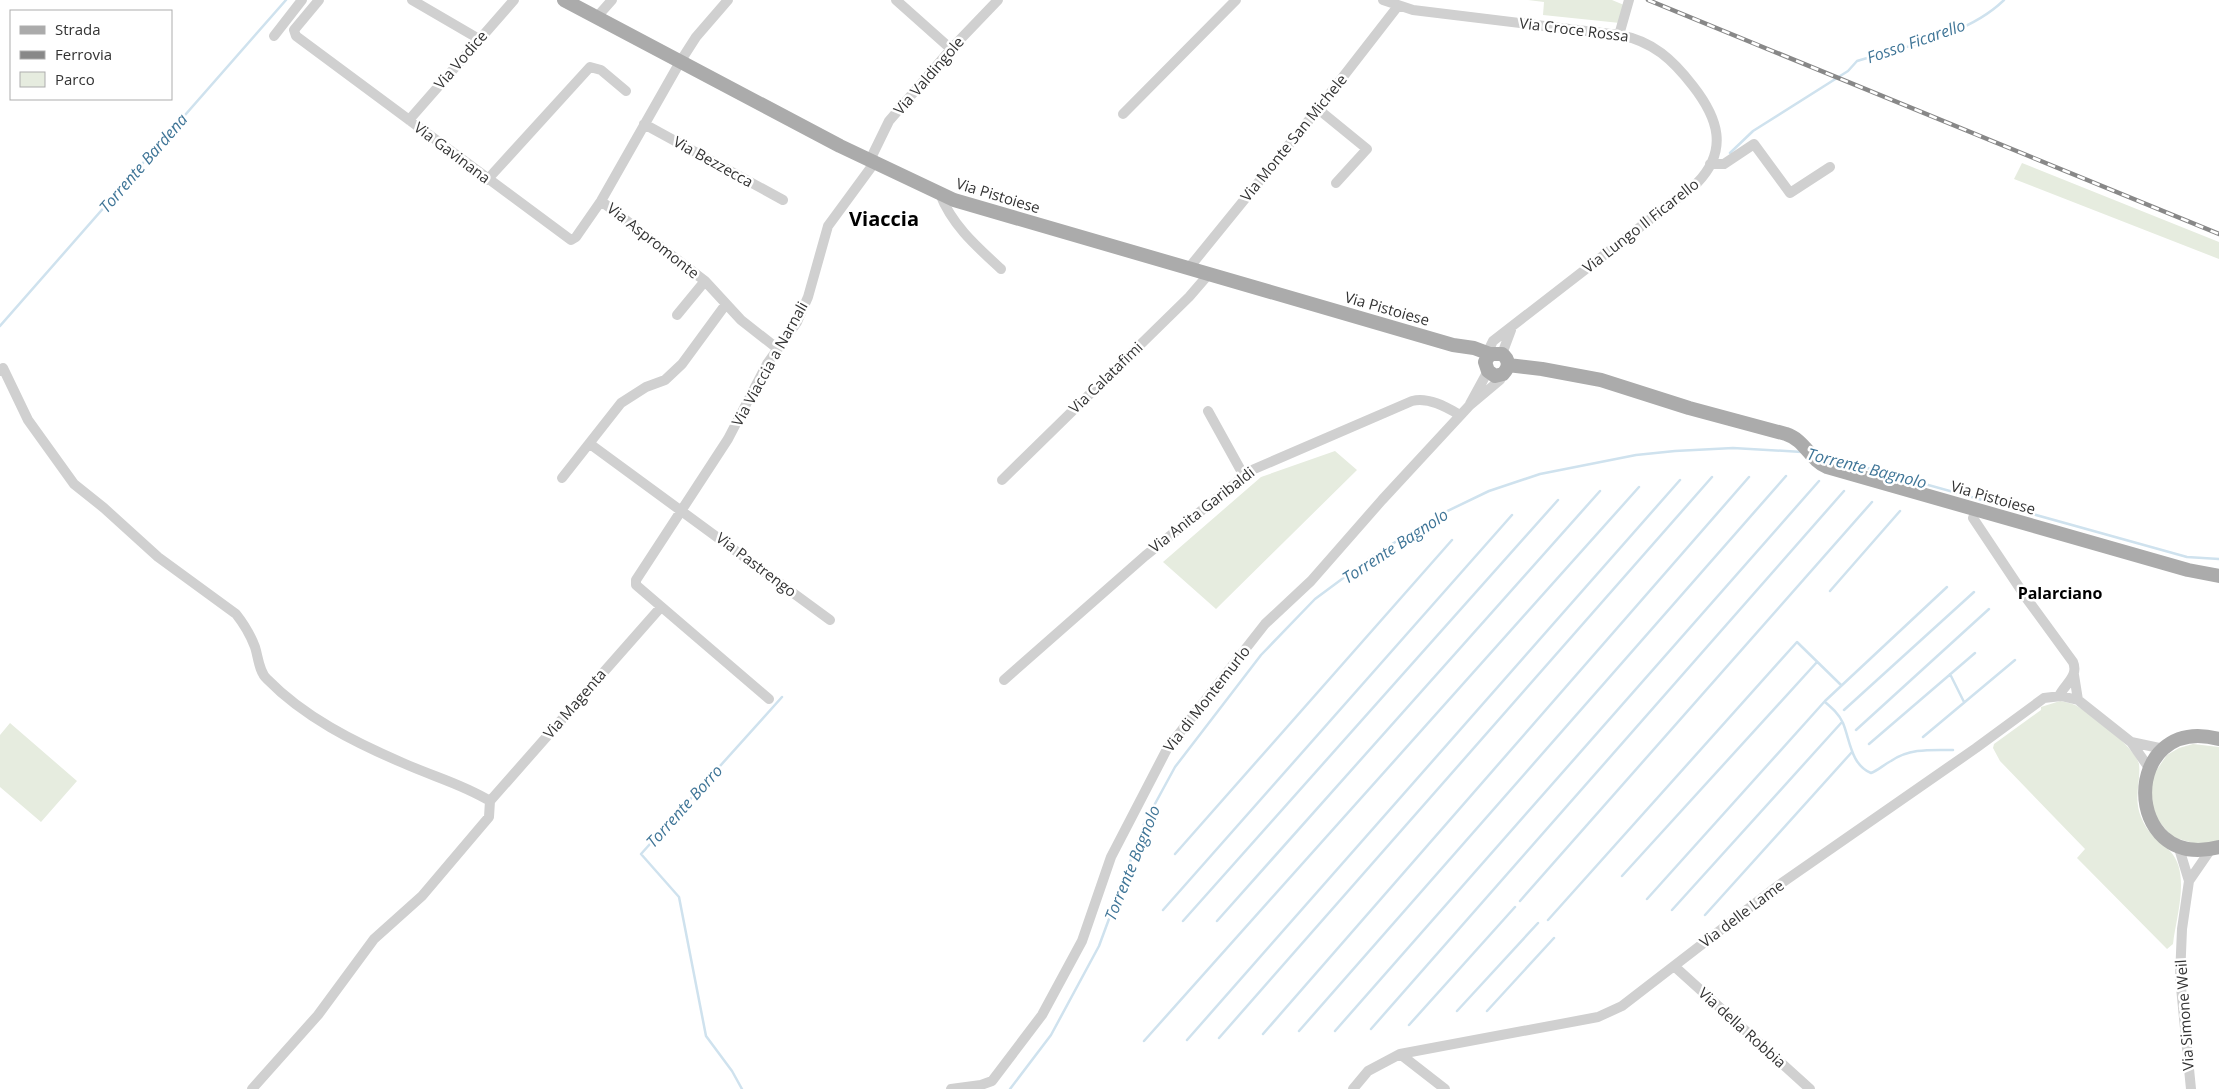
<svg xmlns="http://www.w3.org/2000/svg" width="2219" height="1089" viewBox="0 0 2219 1089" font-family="'Open Sans',sans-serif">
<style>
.green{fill:#e6ecdf}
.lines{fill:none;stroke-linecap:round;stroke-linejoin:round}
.stream{stroke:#cfe2ee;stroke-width:2.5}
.minor{stroke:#d0d0d0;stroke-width:10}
.major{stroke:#ababab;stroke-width:14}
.rail-casing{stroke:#888;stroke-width:4.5}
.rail{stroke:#fff;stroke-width:2.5;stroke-dasharray:8;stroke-linecap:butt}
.labels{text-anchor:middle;stroke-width:5;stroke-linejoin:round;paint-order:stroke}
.street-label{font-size:15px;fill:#333;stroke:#fff}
.water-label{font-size:16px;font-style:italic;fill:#3f7597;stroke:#fff}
.neighbourhood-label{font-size:16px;font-weight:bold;fill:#000;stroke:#fff}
.district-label{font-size:20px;font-weight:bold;fill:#000;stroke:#fff}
</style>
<rect width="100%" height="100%" fill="#fff"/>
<!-- green -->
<path class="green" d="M 1528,0 L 1612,0 L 1624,5 L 1620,23 L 1543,15 L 1544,2 Z
M 2022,163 L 2219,242 L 2219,259 L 2014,179 Z
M 1335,451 L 1357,470 L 1216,609 L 1163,562 L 1261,477 Z
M 2060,701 C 2065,702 2071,703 2075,705 C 2089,712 2137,749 2139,764 C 2141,782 2133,798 2141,817 C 2147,833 2158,840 2170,851 C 2191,873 2176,917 2173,944 L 2167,949 L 2077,858 L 2085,849 L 2000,761 L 1993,748 L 1994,744 L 2041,710 L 2041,707 Z
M 10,723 L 77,781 L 41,822 L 0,787 L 0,735 Z
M 2193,744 L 2219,747 L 2219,841 L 2200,845 L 2172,837 L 2153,814 L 2151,778 L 2167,755 L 2179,748 Z"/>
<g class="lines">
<!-- stream -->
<path class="stream" d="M 1730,153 L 1753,131 L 1848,71 L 1857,61 C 1906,46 1967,36 2004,0
M 0,326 L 286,0
M 1817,454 L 2187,557 L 2219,559
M 1830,591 L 1900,511
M 1950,674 L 1964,702
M 1825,702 C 1832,708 1839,714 1843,723 C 1850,740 1851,765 1871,773 C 1879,770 1883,765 1891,761 C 1910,748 1931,750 1953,750
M 1844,710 L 1974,592
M 1856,730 L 1989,609
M 1923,737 L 2015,660
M 1869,744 L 1975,653
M 1175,854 L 1452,540
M 1622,876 L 1817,662
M 1647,899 L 1825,701 L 1947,587
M 1520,901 L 1872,502
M 1163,910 L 1512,515
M 1672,910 L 1842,722
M 1705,915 L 1852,752
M 1548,920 L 1797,642 L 1841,685
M 1183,921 L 1558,500
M 1217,921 L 1600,491
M 1457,1011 L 1538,923
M 1487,1011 L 1554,938
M 1409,1025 L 1515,907
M 1371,1029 L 1844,491
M 1299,1031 L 1786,476
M 1335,1031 L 1819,481
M 1263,1034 L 1749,477
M 1219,1038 L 1712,477
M 1187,1040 L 1680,480
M 1144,1041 L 1639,487
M 742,1089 L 732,1071 L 706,1036 L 679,897 L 641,854 L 782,697
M 1010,1089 L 1051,1035 L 1099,946 L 1144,824 L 1175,767 L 1261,655 L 1315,599 L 1373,556 L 1435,517 L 1489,491 L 1540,474 L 1636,455 L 1675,451 L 1733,448 L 1802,452"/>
<!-- minor -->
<path class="minor" d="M 319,0 L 294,30 L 296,36 L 571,240 L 576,237 L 601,201 L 680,62 L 696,37 L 728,0
M 412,0 L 479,39
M 896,0 L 951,49
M 1383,0 L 1413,10 L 1619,35 C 1653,41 1673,60 1693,86 C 1718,118 1729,150 1697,183 L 1493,341 L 1490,347 L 1490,354
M 596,18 L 612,0
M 1619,35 L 1629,0
M 274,36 L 302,0
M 1318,109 L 1367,149 L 1336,183
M 1123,114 L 1236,0
M 409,120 L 514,0
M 644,124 L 783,200
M 870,160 L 889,121 L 951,49 L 998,0
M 1710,164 L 1724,164 L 1754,144 L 1790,193 L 1830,167
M 487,180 L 590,67 L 601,70 L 626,91
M 940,194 C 952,225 976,246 1001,269
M 601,201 L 705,281 L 741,320 L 778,349
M 1188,269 L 1318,109 L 1398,6
M 677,315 L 705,281
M 1502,354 L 1511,330
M 0,371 L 3,368 L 28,420 L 74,484 L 104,508 L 158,557 L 236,614 C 244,624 250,634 255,647 C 258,656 259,672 267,679 C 304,717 354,742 403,763 C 434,777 460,783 490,801
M 1470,404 L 1488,371
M 1208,411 L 1244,476
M 590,444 L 830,620
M 562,478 L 621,403 L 646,387 L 665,380 L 682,364 L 726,304
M 1002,480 L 1189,297 L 1208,275
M 1973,518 L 2027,599 L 2073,662 C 2079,676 2065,684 2059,696
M 2074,675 L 2078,700
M 1004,680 L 1145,556 L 1252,470 L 1412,401 C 1429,397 1446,407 1460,415
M 769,699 L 636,585 L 636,580 L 728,439 L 767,364 L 797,322 L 808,297 L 828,226 L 875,162
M 2131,742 L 2164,749
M 490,801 L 661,607
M 2178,845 L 2189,881 L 2182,929 L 2180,977 L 2191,1089
M 2189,881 L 2211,849
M 1674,966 L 1810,1089
M 1400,1054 L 1445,1089
M 252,1089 L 318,1015 L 374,939 L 422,896 L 489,817 L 490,801
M 951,1089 L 981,1085 L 992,1081 L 1042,1015 L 1082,941 L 1111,857 L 1167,749 L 1265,624 L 1311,581 L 1382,500 L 1469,406 L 1500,380 L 1503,374
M 1353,1089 L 1368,1071 L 1400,1054 L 1598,1017 L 1622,1006 L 1779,885 L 1976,748 L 2044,698 L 2061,696 L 2078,700 L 2131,742 L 2149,768"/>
<!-- major -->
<path class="major" d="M 564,0 L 840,146 L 954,200 L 1453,345 L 1474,348 L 1490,354 L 1502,354 C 1509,359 1510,367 1503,374 L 1495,376 L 1488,371 L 1485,362 L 1490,354
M 1508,365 L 1542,369 L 1601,380 L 1689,408 L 1786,434 C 1805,440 1810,460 1827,467 L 2188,570 L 2219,576
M 2219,739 C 2120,713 2121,873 2219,847"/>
<defs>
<path id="rail" d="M 1648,0 L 2219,234"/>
</defs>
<!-- rail casing -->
<use href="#rail" class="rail-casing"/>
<!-- rail -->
<use href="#rail" class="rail"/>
</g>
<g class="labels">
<!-- street labels -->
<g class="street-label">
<text transform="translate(1574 30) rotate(7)" y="5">Via Croce Rossa</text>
<text transform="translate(461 60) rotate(-49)" y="5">Via Vodice</text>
<text transform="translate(929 76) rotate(-49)" y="5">Via Valdingole</text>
<text transform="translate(1294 138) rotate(-51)" y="5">Via Monte San Michele</text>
<text transform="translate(452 153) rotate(37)" y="5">Via Gavinana</text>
<text transform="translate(713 162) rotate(29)" y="5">Via Bezzecca</text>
<text transform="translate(998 196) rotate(17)" y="5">Via Pistoiese</text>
<text transform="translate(1641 226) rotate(-38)" y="5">Via Lungo Il Ficarello</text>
<text transform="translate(653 241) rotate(38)" y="5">Via Aspromonte</text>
<text transform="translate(1387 309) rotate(16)" y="5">Via Pistoiese</text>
<text transform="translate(770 364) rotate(-61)" y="5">Via Viaccia a Narnali</text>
<text transform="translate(1106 378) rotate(-44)" y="5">Via Calatafimi</text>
<text transform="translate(1993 498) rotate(16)" y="5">Via Pistoiese</text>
<text transform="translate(1202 510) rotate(-38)" y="5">Via Anita Garibaldi</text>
<text transform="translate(756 565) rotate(37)" y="5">Via Pastrengo</text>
<text transform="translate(1207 699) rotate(-52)" y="5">Via di Montemurlo</text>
<text transform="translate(575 704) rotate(-49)" y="5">Via Magenta</text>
<text transform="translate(1742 914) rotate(-37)" y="5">Via delle Lame</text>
<text transform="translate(2185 1015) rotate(-94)" y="5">Via Simone Weil</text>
<text transform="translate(1742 1028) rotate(42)" y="5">Via della Robbia</text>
</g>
<!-- water labels -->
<g class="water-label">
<text transform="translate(1916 41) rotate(-19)" y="6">Fosso Ficarello</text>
<text transform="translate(143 163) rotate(-49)" y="6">Torrente Bardena</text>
<text transform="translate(1867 468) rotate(14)" y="6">Torrente Bagnolo</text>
<text transform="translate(1395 546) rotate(-33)" y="6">Torrente Bagnolo</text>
<text transform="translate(684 806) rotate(-48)" y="6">Torrente Borro</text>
<text transform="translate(1132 863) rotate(-68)" y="6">Torrente Bagnolo</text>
</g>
<!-- neighbourhood labels -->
<g class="neighbourhood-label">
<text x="2060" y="599">Palarciano</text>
</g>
<!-- district labels -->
<g class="district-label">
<text x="884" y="226">Viaccia</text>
</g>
</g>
<!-- legend -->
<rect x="10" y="10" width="162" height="90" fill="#ffffff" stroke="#adadad"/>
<rect x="20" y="26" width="25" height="8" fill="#ababab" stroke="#adadad"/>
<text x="55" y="35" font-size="15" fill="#333333">Strada</text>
<rect x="20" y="51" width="25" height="8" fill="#888888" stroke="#adadad"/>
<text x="55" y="60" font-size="15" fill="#333333">Ferrovia</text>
<rect x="20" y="72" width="25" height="15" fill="#e6ecdf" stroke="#adadad"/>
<text x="55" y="85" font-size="15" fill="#333333">Parco</text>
</svg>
